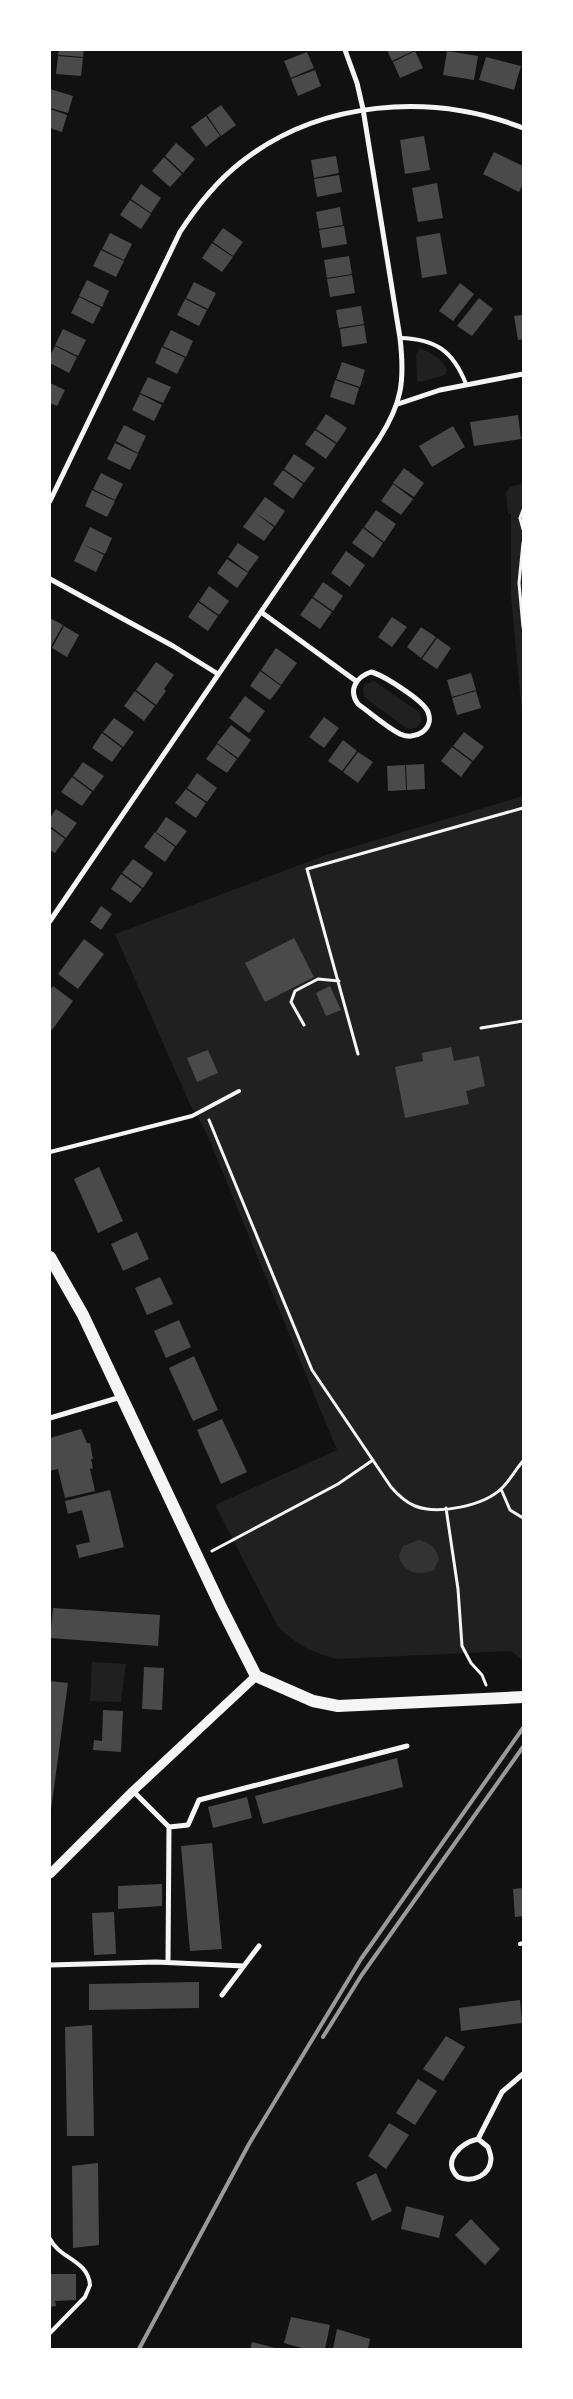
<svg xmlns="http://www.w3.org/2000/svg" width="573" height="2399" viewBox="0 0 573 2399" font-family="'DM Sans',sans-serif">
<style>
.green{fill:#202020}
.water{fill:#333}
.building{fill:#4a4a4a}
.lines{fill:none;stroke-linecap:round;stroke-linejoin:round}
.path{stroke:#f5f5f5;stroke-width:3}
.service{stroke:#f5f5f5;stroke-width:4}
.minor{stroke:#f5f5f5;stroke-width:5}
.tertiary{stroke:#f5f5f5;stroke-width:9}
.primary{stroke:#f5f5f5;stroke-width:12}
.rail{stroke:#9a9a9a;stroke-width:4}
</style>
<rect width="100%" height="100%" fill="#111"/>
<!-- green -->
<path class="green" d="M 420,348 C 431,353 443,359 447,370 L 445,375 L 420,382 L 417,381 L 416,354 Z
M 523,484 L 523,726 L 511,595 L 511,514 L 508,513 L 506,493 L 511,486 Z
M 374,681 L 420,713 L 421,722 L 418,727 L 410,729 L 405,727 L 364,697 L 363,688 L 365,684 Z
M 523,796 L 523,1661 L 511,1651 L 337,1659 C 310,1652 298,1645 278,1627 L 215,1505 L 337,1450 L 206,1132 L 189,1102 L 115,934 L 326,855 Z
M 92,1662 L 126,1664 L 121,1702 L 90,1701 Z"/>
<!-- water -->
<path class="water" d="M 419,1540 C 430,1543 436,1547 439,1559 L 434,1570 C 418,1576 404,1574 399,1556 L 403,1546 Z"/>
<!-- building -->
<path class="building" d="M 59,50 L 84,50 L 83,57 L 58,55 Z
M 387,50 L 415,50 L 392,61 Z
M 415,51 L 423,68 L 400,78 L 393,62 Z
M 447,51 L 478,56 L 474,80 L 443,75 Z
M 307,52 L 314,68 L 291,78 L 284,61 Z
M 58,56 L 83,58 L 81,76 L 56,74 Z
M 486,57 L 521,66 L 514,90 L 479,80 Z
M 315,70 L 321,86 L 298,96 L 291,79 Z
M 50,89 L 73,96 L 68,113 L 50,108 Z
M 221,105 L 236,125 L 221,136 L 207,115 Z
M 50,109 L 67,115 L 62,132 L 50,128 Z
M 206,116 L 220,136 L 206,147 L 191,127 Z
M 424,136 L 430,170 L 405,174 L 400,140 Z
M 176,143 L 195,159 L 183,173 L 165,156 Z
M 494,152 L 523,166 L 523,184 L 519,192 L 483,174 Z
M 336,156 L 339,173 L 314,178 L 311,160 Z
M 164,157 L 182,174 L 170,187 L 152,171 Z
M 339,175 L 342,192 L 317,197 L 314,179 Z
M 437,183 L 443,218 L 418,222 L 412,188 Z
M 141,184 L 161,198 L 151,213 L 131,199 Z
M 130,200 L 151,214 L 141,229 L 120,215 Z
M 340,207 L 343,225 L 319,229 L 316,212 Z
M 344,226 L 347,244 L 322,248 L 319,230 Z
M 223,228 L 243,242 L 233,256 L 213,242 Z
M 110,233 L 132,244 L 124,260 L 102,249 Z
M 440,233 L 447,274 L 422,278 L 416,237 Z
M 212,243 L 233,257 L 222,272 L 202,258 Z
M 101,250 L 124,261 L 116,277 L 93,266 Z
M 349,256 L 352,274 L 327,278 L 324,260 Z
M 352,275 L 355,293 L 330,297 L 327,279 Z
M 87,280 L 109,291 L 102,307 L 79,296 Z
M 194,282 L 216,293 L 208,309 L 186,298 Z
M 460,283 L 474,294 L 453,321 L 439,311 Z
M 79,297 L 101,308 L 93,324 L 71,313 Z
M 479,298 L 493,309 L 472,336 L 457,326 Z
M 185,299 L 207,310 L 199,326 L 177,315 Z
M 361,306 L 364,324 L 339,328 L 336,310 Z
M 523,315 L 523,339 L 518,340 L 514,316 Z
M 364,325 L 367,343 L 342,347 L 340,329 Z
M 63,329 L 86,340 L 78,356 L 55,345 Z
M 171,330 L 193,341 L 186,357 L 163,346 Z
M 55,346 L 77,357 L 69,373 L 50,363 L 50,356 Z
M 162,347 L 185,358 L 177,374 L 155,363 Z
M 342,362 L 365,370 L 360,387 L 336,379 Z
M 148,377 L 171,387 L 163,403 L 140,393 Z
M 335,380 L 359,388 L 354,405 L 330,397 Z
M 50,383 L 65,390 L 57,406 L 50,403 Z
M 140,394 L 162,405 L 154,421 L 132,410 Z
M 326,414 L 347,428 L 337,443 L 316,429 Z
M 518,415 L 521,439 L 474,446 L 470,422 Z
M 124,425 L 146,436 L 138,453 L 116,441 Z
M 453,426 L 465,447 L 432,467 L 419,446 Z
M 315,430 L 336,444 L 326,459 L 305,444 Z
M 115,443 L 138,454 L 130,470 L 107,459 Z
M 294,454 L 315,468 L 304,483 L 284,469 Z
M 404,468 L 424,483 L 414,497 L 393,483 Z
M 283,470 L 303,484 L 293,499 L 273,484 Z
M 101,473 L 123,484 L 115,500 L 93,489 Z
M 393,484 L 413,499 L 401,515 L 381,501 Z
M 92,490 L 115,501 L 107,517 L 85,506 Z
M 265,497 L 285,511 L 275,526 L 254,512 Z
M 376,510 L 396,524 L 384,542 L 364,527 Z
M 254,512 L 274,527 L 264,541 L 243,527 Z
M 90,527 L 112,538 L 105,554 L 82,544 Z
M 363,528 L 383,543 L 373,558 L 352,543 Z
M 238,543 L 259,557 L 248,572 L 228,557 Z
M 82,544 L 104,555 L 96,572 L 74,561 Z
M 346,551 L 365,565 L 350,587 L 331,573 Z
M 227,559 L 248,573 L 237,588 L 217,573 Z
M 323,582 L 343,596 L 333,611 L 313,597 Z
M 209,586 L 229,601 L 219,615 L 199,601 Z
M 312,598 L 332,612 L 320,629 L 300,615 Z
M 198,602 L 218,616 L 208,631 L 188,617 Z
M 392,617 L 407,627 L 392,647 L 378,637 Z
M 50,618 L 63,625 L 50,648 Z
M 64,626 L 79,635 L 67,657 L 52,648 Z
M 421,627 L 436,637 L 421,658 L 407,647 Z
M 437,638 L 451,648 L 437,669 L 422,659 Z
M 276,648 L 297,663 L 281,685 L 261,670 Z
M 156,662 L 174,675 L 164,689 L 166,691 L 156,705 L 136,690 Z
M 260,671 L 281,686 L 270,700 L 250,686 Z
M 471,673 L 476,690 L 452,697 L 447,680 Z
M 135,691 L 155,706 L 144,721 L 124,706 Z
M 476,691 L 481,708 L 457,715 L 452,698 Z
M 245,696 L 265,711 L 249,733 L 229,718 Z
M 324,717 L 339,728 L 324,748 L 309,737 Z
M 114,718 L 134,732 L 123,747 L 103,732 Z
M 231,725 L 251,740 L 238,758 L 217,743 Z
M 464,732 L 484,747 L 473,761 L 453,746 Z
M 102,733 L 122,748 L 112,762 L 92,748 Z
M 343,740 L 357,751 L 342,771 L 328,761 Z
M 217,744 L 237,759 L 227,773 L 206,759 Z
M 452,747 L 472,762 L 461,777 L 441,761 Z
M 358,752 L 373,762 L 358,783 L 343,772 Z
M 83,762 L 104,776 L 93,791 L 73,776 Z
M 424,764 L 425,789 L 407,790 L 406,765 Z
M 405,765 L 406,790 L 388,791 L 387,766 Z
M 197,773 L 217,788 L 207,802 L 187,788 Z
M 72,777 L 92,792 L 82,806 L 61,792 Z
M 186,789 L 206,803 L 196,818 L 175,803 Z
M 56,809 L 77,823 L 66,838 L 50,826 L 50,818 Z
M 166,817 L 187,831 L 176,846 L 156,832 Z
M 50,828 L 65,839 L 55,853 L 50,850 Z
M 155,832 L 175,847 L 165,862 L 144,847 Z
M 133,859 L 153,873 L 143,888 L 122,873 Z
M 121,874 L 142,889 L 131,903 L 111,889 Z
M 101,906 L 112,914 L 101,930 L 90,922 Z
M 294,938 L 314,977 L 265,1002 L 245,963 Z
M 84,939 L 104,954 L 78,989 L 58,974 Z
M 53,986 L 73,1001 L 52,1030 L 50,1028 L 50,990 Z
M 330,986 L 341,1010 L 326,1016 L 316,993 Z
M 451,1047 L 454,1061 L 479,1056 L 485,1086 L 466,1091 L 469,1104 L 405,1118 L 395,1067 L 423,1061 L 422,1053 Z
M 208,1050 L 218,1073 L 197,1082 L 187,1058 Z
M 99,1167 L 123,1221 L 98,1233 L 74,1179 Z
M 137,1232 L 149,1259 L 123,1271 L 111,1244 Z
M 160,1277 L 173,1304 L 147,1315 L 135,1288 Z
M 179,1320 L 191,1347 L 166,1358 L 154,1331 Z
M 194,1356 L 218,1410 L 193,1421 L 169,1368 Z
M 222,1419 L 247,1472 L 221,1484 L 197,1430 Z
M 81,1429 L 87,1443 L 90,1443 L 93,1459 L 91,1459 L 93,1468 L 90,1469 L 95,1491 L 65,1498 L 58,1469 L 50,1471 L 50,1438 Z
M 110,1490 L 124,1547 L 79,1558 L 76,1545 L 90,1542 L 82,1510 L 68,1514 L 65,1501 Z
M 53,1608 L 160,1615 L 158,1646 L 50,1638 Z
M 144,1667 L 164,1668 L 162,1710 L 142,1709 Z
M 50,1681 L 68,1683 L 51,1810 L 50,1810 Z
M 103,1710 L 123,1711 L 121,1752 L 93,1750 L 94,1740 L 102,1741 Z
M 397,1758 L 403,1787 L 263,1824 L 255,1796 Z
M 247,1797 L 252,1818 L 213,1828 L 208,1807 Z
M 212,1843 L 222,1949 L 190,1951 L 181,1846 Z
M 162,1884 L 162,1906 L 118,1909 L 118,1886 Z
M 523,1888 L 523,1916 L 515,1917 L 513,1889 Z
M 114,1912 L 116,1954 L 94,1955 L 92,1913 Z
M 199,1982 L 199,2008 L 89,2010 L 89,1984 Z
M 520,2000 L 522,2023 L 461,2031 L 459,2008 Z
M 92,2025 L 94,2136 L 67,2136 L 65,2027 Z
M 446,2036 L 465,2047 L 443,2081 L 423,2069 Z
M 418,2079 L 437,2091 L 415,2125 L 396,2113 Z
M 389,2123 L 409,2135 L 386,2169 L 368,2156 Z
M 98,2163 L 99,2245 L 73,2248 L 72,2166 Z
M 376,2173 L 392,2211 L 372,2221 L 356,2183 Z
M 406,2206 L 444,2216 L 439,2238 L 401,2229 Z
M 471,2219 L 500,2249 L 485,2265 L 455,2235 Z
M 50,2274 L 76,2274 L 76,2300 L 55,2301 L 56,2306 L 50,2307 Z
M 291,2317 L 330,2325 L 325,2349 L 305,2349 L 284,2343 Z
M 337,2329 L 370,2339 L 368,2349 L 333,2349 Z
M 252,2342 L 275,2348 L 275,2349 L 250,2349 Z"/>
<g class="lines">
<!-- path -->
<path class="path" d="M 523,510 L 520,518 L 523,529
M 523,543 L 519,583 L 523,627
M 304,1025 L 291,1002 L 295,991 L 318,979 L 339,981
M 481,1028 L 523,1021
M 358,1054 L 307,869 L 523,808
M 209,1120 L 312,1370 L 391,1487 C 398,1495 405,1502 415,1506 C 438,1515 484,1506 502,1488 C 510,1480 516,1469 523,1461
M 501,1489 L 510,1510 L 523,1518
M 446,1508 L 458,1589 L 462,1646 L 471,1663 L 482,1675 L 486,1685
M 212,1551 L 338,1484 L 373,1460"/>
<!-- service -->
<path class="service" d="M 400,338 C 436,339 453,351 466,384
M 50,1152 L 192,1116 L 239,1091
M 520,1944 L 523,1943
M 50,2239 C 60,2259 88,2260 90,2285 L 85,2297 L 50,2333"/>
<!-- minor -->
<path class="minor" d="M 398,404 L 440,390 L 523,374
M 50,501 L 180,232 C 197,206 216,182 240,163 C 319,100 431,92 523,128
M 50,579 L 173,646 L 218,674
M 261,612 L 356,681
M 371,672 C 383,675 423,700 428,712 C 435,730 414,741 400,734 C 385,726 372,714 358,704 C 348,690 356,677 371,672 Z
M 50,921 L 379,439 C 402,403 405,381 400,338 L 363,109 L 357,83 L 345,50
M 50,1418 L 121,1397
M 133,1791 L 169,1827 L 168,1962
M 169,1827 L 188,1825 L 199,1800 L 407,1746
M 50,1965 L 156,1962 L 244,1966
M 222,1995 L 259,1946
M 478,2139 L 488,2147 C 489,2150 491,2155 491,2159 C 490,2176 472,2183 458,2177 C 441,2161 461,2143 478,2139 Z
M 478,2139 L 502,2092 L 523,2074"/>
<!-- tertiary -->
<path class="tertiary" d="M 50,1874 L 133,1791 L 256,1676"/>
<!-- primary -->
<path class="primary" d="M 50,1257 L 83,1315 L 221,1607 L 256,1676 L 313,1701 L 338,1706 L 523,1697"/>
<!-- rail -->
<path class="rail" d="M 323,2037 L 361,1976 L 523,1747
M 139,2349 L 249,2144 L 361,1959 L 523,1728"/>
</g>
<!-- border -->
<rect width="573" height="2399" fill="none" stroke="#ffffff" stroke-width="102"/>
</svg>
